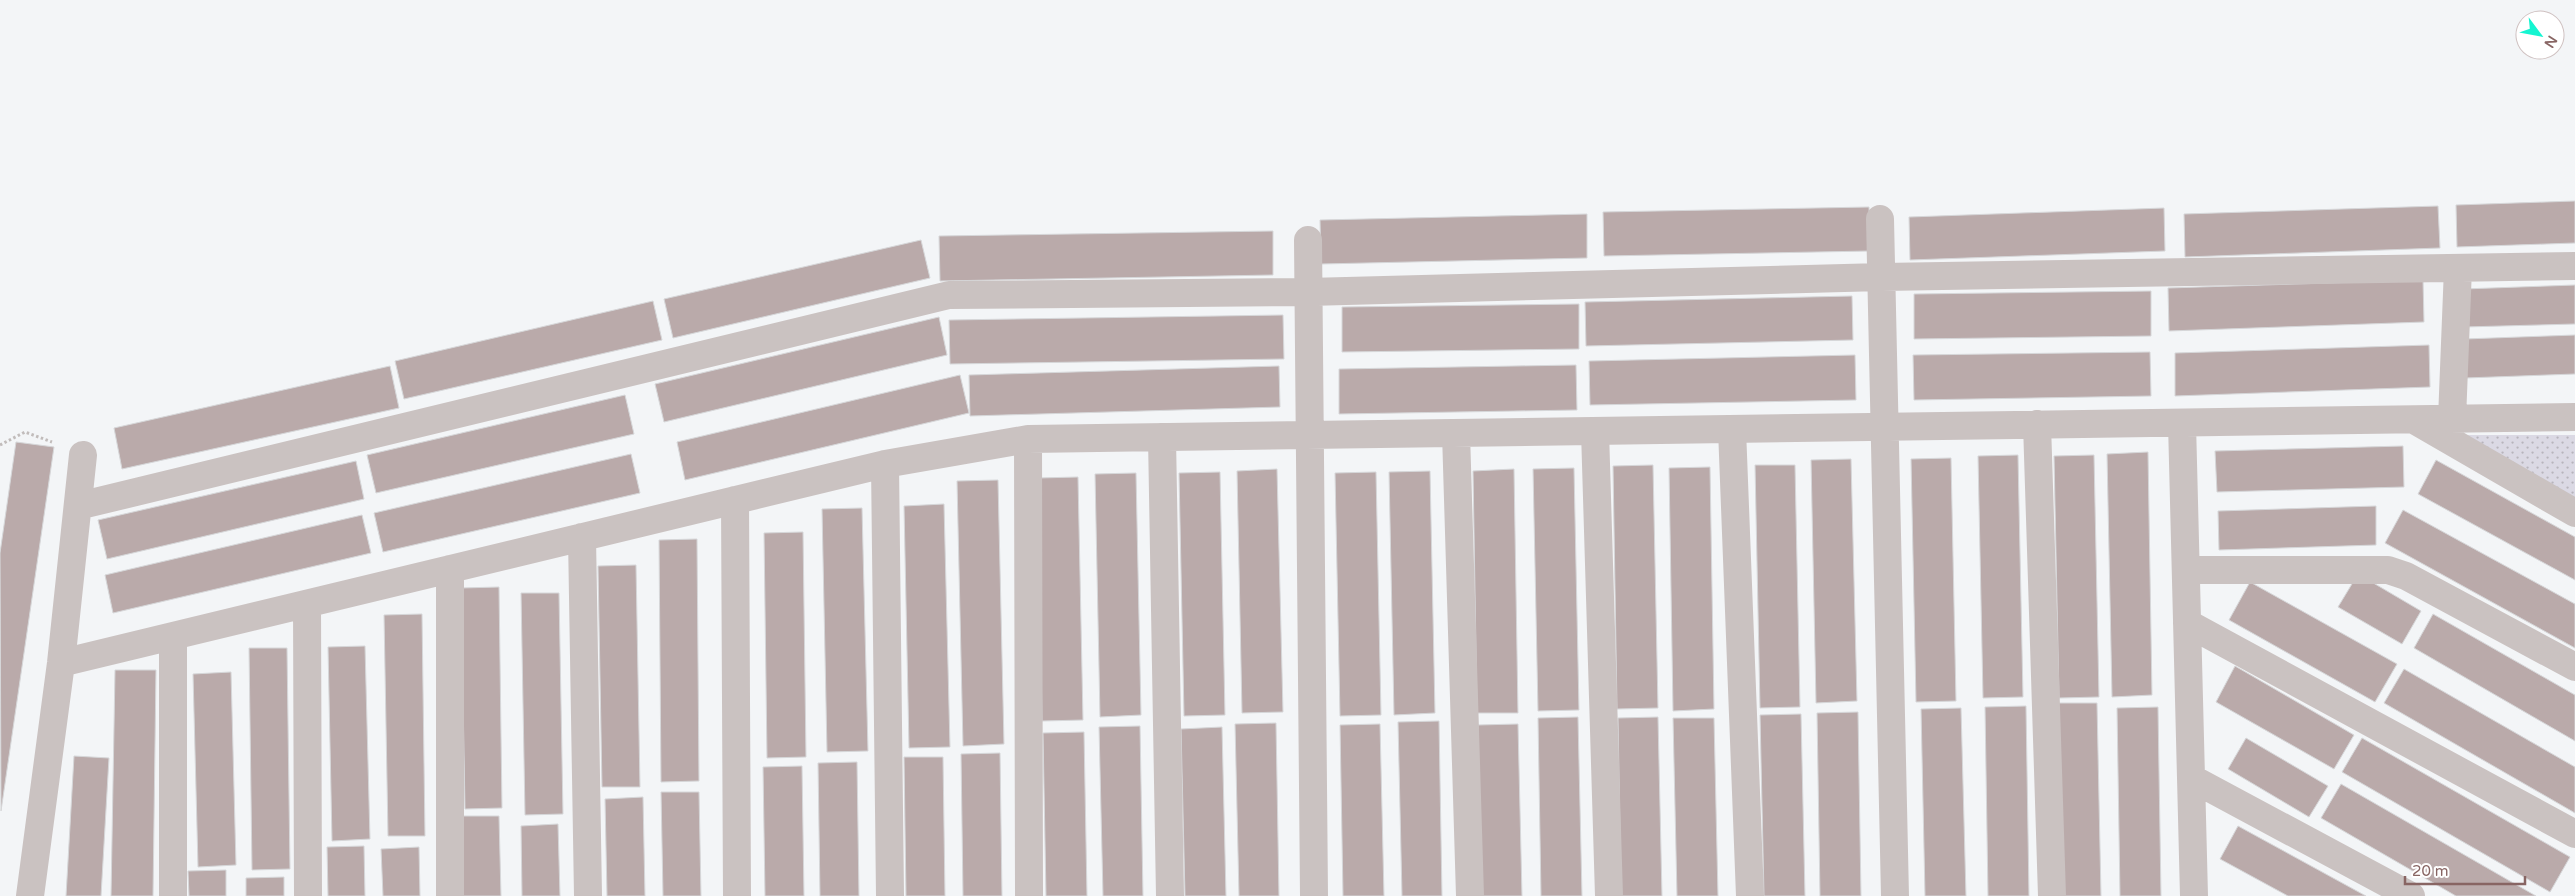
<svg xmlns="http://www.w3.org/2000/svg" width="2575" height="896" viewBox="0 0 2575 896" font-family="'Varela Round',sans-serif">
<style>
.park{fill:url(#park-dots)}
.building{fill:#baaaaa;stroke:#d6d7d9}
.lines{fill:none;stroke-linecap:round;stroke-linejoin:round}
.path{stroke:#c1bcbb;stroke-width:3;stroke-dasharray:2.5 2.5;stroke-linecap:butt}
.minor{stroke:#cac2c1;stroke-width:28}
</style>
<defs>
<pattern id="park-dots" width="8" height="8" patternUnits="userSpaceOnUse" patternTransform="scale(1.25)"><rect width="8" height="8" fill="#dbd9e4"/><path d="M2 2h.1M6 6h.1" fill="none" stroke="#b7b4bc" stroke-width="1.8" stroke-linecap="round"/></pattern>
</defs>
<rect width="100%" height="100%" fill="#f3f5f7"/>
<!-- park -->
<path class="park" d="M 2458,435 L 2575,435 L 2575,500 Z"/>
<!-- building -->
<path class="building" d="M 2575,201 L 2575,243 L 2457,247 L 2456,205 Z
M 2438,206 L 2440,248 L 2185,257 L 2184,214 Z
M 1869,207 L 1870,251 L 1604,256 L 1603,212 Z
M 2164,208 L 2165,251 L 1910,260 L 1909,217 Z
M 1587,214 L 1587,258 L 1321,264 L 1320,220 Z
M 1273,231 L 1273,275 L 940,281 L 939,236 Z
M 921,240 L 930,278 L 673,338 L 664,299 Z
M 2423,280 L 2424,322 L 2169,331 L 2168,288 Z
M 2575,285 L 2575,324 L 2464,327 L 2463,289 Z
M 2151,291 L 2151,336 L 1914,339 L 1914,294 Z
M 1852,296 L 1853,340 L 1586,346 L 1585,302 Z
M 653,301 L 662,340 L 404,399 L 395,361 Z
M 1579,304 L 1579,349 L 1342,352 L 1342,307 Z
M 1283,315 L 1284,359 L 950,364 L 949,320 Z
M 939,317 L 947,355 L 664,422 L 655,384 Z
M 2575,335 L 2575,374 L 2465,378 L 2464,339 Z
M 2429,345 L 2430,387 L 2175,396 L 2175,353 Z
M 2150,352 L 2151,396 L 1914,400 L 1913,355 Z
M 1855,355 L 1856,400 L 1590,405 L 1589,361 Z
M 1576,365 L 1577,410 L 1339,414 L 1339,369 Z
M 390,366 L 399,408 L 122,469 L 114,428 Z
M 1279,366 L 1280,407 L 970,416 L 969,375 Z
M 960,375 L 969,413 L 685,480 L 677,442 Z
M 625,395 L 634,434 L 376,493 L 367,455 Z
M 16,442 L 54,447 L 1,811 L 0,553 Z
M 2403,446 L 2404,487 L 2217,492 L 2215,451 Z
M 2148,452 L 2152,695 L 2112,697 L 2107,454 Z
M 631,454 L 640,493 L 383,552 L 374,513 Z
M 2018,455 L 2023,697 L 1983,698 L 1978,456 Z
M 2094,455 L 2099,697 L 2059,698 L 2054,456 Z
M 1951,458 L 1956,701 L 1916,702 L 1911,459 Z
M 1851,459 L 1857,701 L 1816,703 L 1811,460 Z
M 2436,460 L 2575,537 L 2575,580 L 2418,494 Z
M 356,461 L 364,499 L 107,559 L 98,520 Z
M 1653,465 L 1658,708 L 1617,709 L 1613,466 Z
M 1755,465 L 1795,465 L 1800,707 L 1760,708 Z
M 1710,467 L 1714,709 L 1673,711 L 1669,468 Z
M 1574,468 L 1579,710 L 1538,711 L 1533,469 Z
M 1277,469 L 1283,712 L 1242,713 L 1237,471 Z
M 1514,469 L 1518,713 L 1477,713 L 1473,471 Z
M 1430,471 L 1435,713 L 1394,715 L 1389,472 Z
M 1220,472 L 1225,715 L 1184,716 L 1179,473 Z
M 1376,472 L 1381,715 L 1340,716 L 1335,473 Z
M 1136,473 L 1141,715 L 1100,717 L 1095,474 Z
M 1078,477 L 1083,720 L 1042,721 L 1038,478 Z
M 998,480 L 1004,744 L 963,746 L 957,481 Z
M 944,504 L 950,747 L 909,748 L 904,506 Z
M 2376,506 L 2376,545 L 2219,550 L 2218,511 Z
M 862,508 L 868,751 L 827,752 L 822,509 Z
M 2403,510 L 2575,604 L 2575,648 L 2385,543 Z
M 362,515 L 371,553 L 113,613 L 105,575 Z
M 803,532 L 806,757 L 767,758 L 764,533 Z
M 697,539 L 699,781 L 661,782 L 659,540 Z
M 636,565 L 640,787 L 602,787 L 598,566 Z
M 2358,574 L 2421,611 L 2402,644 L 2338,607 Z
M 2250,582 L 2397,664 L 2375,702 L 2229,620 Z
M 499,587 L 502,808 L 465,809 L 461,588 Z
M 521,593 L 559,593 L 563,814 L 525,815 Z
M 422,614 L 425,836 L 388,836 L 384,615 Z
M 2433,614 L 2575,695 L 2575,741 L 2414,648 Z
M 365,646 L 370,839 L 332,841 L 328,647 Z
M 249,648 L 287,648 L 290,869 L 252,870 Z
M 2235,666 L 2354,735 L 2334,769 L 2216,702 Z
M 2404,669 L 2575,767 L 2575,813 L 2384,703 Z
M 115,670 L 156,670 L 153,896 L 111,896 Z
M 231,672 L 236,865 L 198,867 L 193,674 Z
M 2057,703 L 2097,703 L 2101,896 L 2061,896 Z
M 2026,706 L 2029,896 L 1988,896 L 1985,707 Z
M 2158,707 L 2161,896 L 2120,896 L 2117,708 Z
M 1961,708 L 1966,896 L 1925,896 L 1921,709 Z
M 1858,712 L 1861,896 L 1820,896 L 1817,713 Z
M 1801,714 L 1805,896 L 1764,896 L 1760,715 Z
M 1578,717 L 1582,896 L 1541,896 L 1538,718 Z
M 1658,717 L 1662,896 L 1621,896 L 1618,718 Z
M 1673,718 L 1714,718 L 1718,896 L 1677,896 Z
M 1439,721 L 1442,896 L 1402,896 L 1398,722 Z
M 1276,723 L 1279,896 L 1239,896 L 1235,724 Z
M 1380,724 L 1384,896 L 1343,896 L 1340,725 Z
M 1518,724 L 1522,896 L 1481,896 L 1478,725 Z
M 1140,726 L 1143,896 L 1103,896 L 1099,727 Z
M 1222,727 L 1226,896 L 1185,896 L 1181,729 Z
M 1084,732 L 1087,896 L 1046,896 L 1043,733 Z
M 2246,738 L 2328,786 L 2309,817 L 2228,769 Z
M 2362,738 L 2570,857 L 2550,892 L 2342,772 Z
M 1000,753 L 1002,896 L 963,896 L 961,754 Z
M 74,756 L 109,758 L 101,896 L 66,896 Z
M 904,757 L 943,757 L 945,896 L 906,896 Z
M 857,762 L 859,896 L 820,896 L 818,763 Z
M 802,766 L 804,896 L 765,896 L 763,767 Z
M 2341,784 L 2536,896 L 2456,896 L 2321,818 Z
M 661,792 L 699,792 L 701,896 L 663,896 Z
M 643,797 L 645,896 L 607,896 L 605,799 Z
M 462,816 L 499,816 L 501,896 L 463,896 Z
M 558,824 L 560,896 L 522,896 L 521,826 Z
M 2238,826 L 2366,896 L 2288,896 L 2220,859 Z
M 364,846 L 365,896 L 328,896 L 327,847 Z
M 419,847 L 420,896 L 383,896 L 381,849 Z
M 226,870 L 226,896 L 189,896 L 188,871 Z
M 284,877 L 284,896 L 246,896 L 246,878 Z"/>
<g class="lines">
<!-- path -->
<path class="path" d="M 0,445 L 25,432 L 52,442"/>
<!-- minor -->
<path class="minor" d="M 1880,219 L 1895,896
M 1308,240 L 1314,896
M 2452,419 L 2458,268
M 2414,420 L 2575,513
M 2182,423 L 2194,896
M 2037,424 L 2052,896
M 1732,429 L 1750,896
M 1595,431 L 1609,896
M 1456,433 L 1470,896
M 1162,437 L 1170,896
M 1028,439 L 1029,896
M 885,464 L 890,896
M 735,500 L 737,896
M 78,506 L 949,295 L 1308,292 L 1882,277 L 2575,266
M 582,537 L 588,896
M 450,569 L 450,896
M 2186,570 L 2388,570 L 2406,576 L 2575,667
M 307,604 L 308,896
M 2187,623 L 2575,834
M 173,637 L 173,896
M 61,663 L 885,464 L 1028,439 L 2575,417
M 2191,778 L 2411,896
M 30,896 L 61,663 L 83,455"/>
</g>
<!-- north arrow -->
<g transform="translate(2540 35) rotate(122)"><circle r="24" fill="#ffffff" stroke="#cfc1c1"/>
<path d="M0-4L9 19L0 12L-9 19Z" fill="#15f5d1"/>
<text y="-8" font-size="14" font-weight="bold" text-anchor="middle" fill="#886563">N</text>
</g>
<!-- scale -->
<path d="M2405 876v8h120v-8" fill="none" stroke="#886563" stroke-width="2.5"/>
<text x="2412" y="876" font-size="15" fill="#886563" stroke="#ffffff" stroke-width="4" paint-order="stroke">20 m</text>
</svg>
